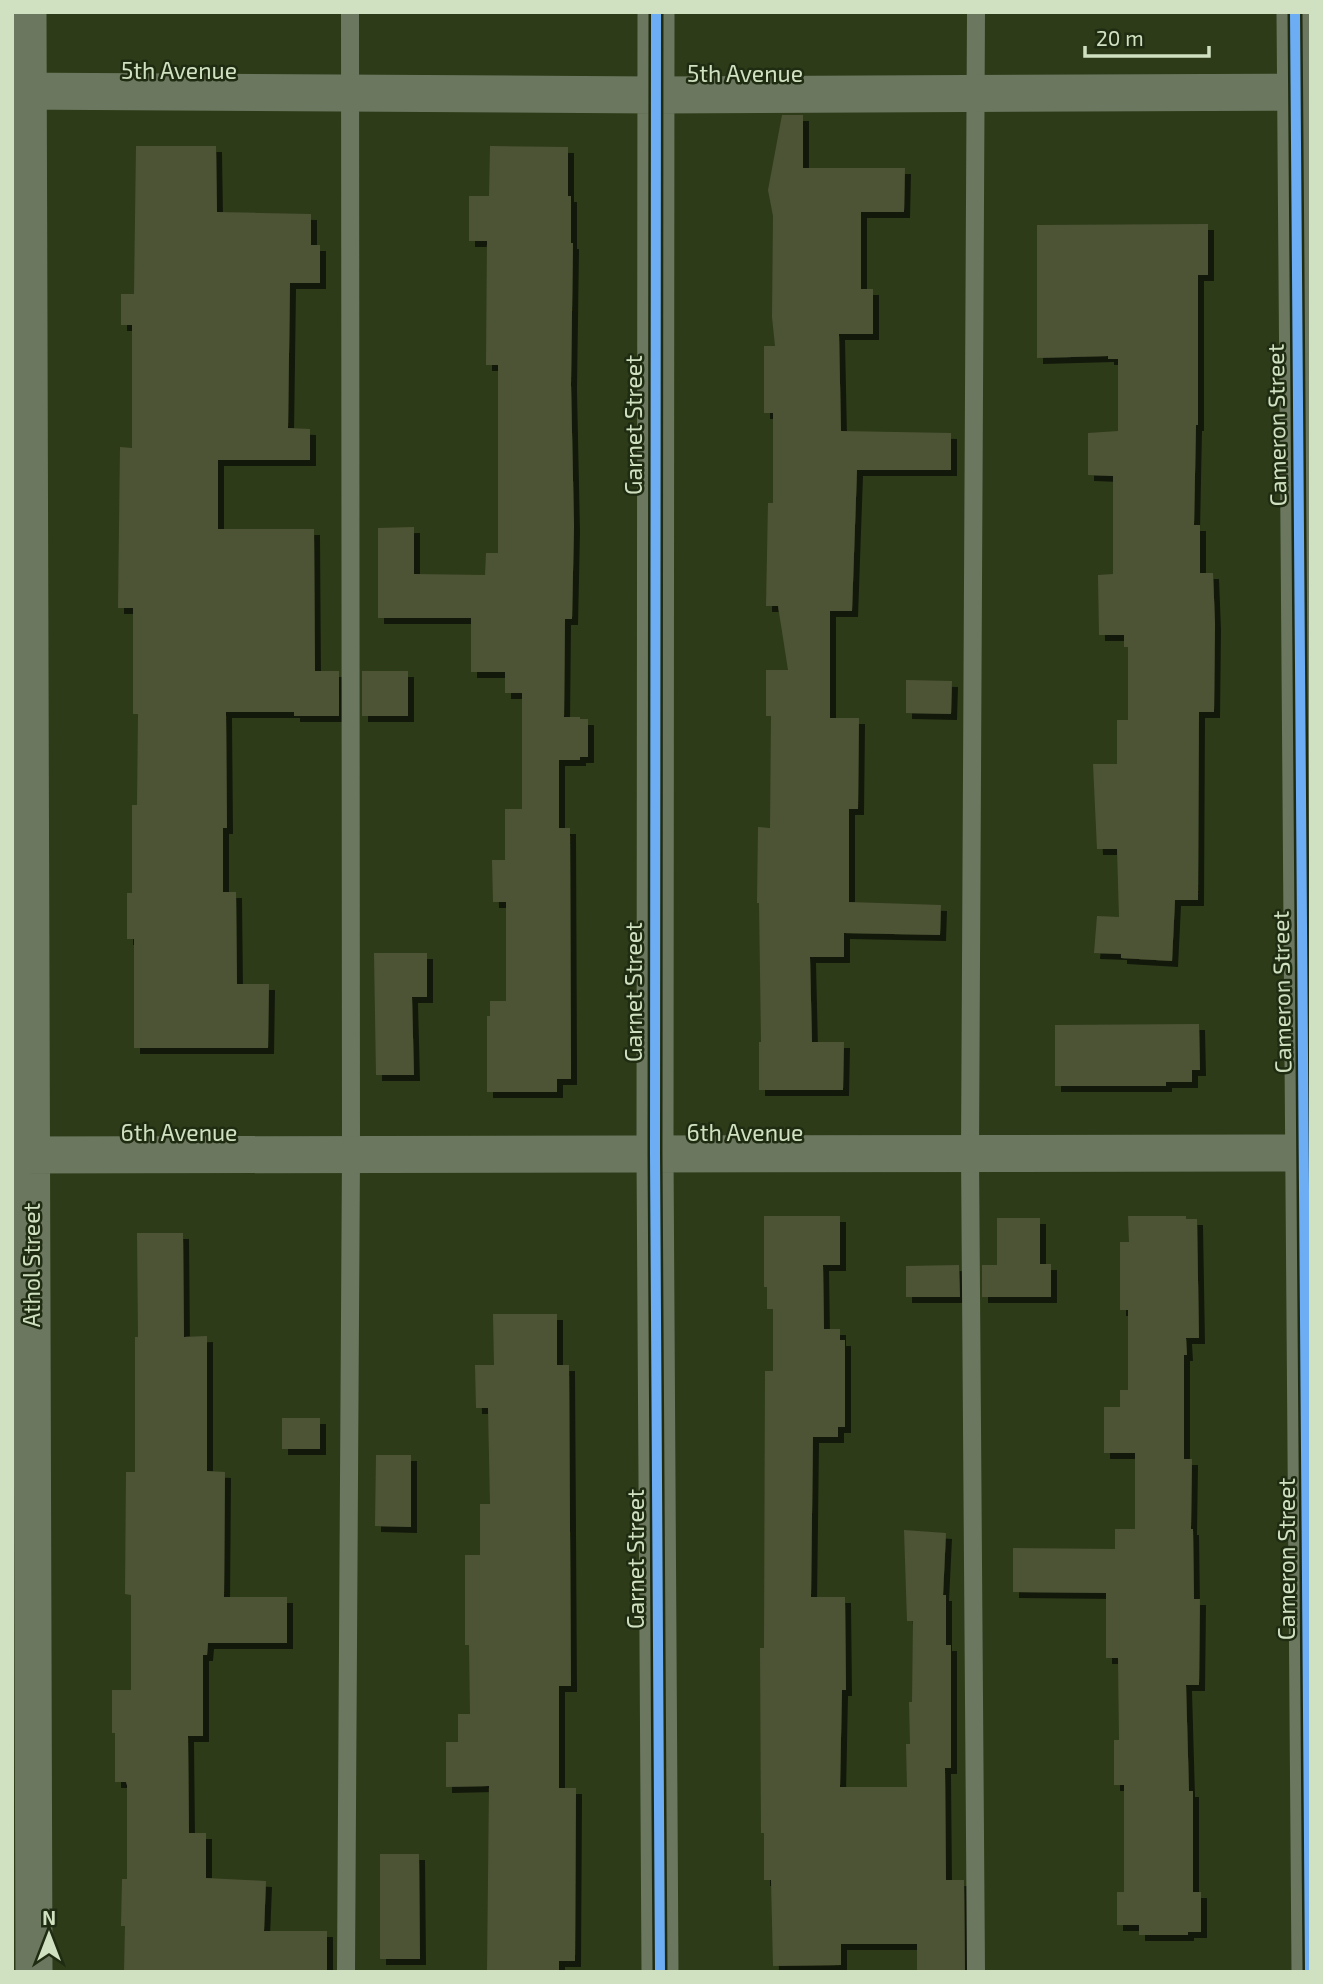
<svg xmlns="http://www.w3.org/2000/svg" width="1323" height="1984" viewBox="0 0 1323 1984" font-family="'Exo 2',sans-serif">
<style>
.building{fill:#4d5336;filter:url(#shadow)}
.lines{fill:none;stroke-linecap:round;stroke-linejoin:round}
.service{stroke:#6c775f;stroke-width:18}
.minor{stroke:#6c775f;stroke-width:37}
.cycleway-casing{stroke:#202c12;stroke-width:15}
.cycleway{stroke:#6dadf4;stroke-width:10}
.labels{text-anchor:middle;stroke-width:5;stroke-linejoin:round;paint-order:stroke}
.street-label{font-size:23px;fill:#d0e1c1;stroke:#202c12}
</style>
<defs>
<filter id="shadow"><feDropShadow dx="6" dy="6" stdDeviation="0" flood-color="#0009"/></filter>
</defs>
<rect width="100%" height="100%" fill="#2d3b18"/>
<!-- building -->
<path class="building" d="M 782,115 L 803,115 L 803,168 L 905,168 L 904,212 L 861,212 L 861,289 L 873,289 L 873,334 L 839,334 L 841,431 L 951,433 L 951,470 L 857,470 L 852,611 L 830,611 L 830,718 L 859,718 L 858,809 L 849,809 L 849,902 L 941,905 L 940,935 L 844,933 L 844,957 L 810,957 L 812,1042 L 844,1042 L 843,1090 L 759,1090 L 759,1042 L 761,1042 L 759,903 L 757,903 L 758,827 L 770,828 L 771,716 L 766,716 L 766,670 L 788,670 L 778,606 L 766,606 L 768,503 L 773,503 L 773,413 L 764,413 L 764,346 L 775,346 L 772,317 L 773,216 L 768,190 Z
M 136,146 L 216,146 L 217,212 L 311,214 L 311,245 L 320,245 L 320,283 L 290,283 L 288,428 L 310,429 L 310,460 L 218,460 L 218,529 L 314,529 L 315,671 L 339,671 L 339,716 L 294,716 L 294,712 L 226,712 L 227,828 L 223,828 L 223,892 L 236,892 L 237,984 L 269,984 L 268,1048 L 134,1048 L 134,939 L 127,939 L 127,893 L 132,893 L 132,805 L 137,805 L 138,714 L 133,714 L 133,608 L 118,608 L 120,447 L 132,448 L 132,325 L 121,325 L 121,294 L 134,294 Z
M 490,146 L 568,147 L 568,196 L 571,196 L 571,243 L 573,243 L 571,384 L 574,526 L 572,619 L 565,619 L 564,717 L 580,717 L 580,719 L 588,719 L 588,757 L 580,757 L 580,760 L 559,760 L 559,828 L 570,828 L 571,1061 L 571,1079 L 557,1079 L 557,1092 L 487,1092 L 487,1016 L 490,1016 L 490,1001 L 506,1001 L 506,902 L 493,902 L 492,860 L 505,860 L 505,809 L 522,809 L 522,693 L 505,693 L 505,672 L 471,672 L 471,618 L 378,618 L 378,528 L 414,527 L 414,574 L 485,575 L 486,553 L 498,553 L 498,365 L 486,365 L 487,241 L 469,241 L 469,196 L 489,196 Z
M 1208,224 L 1208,275 L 1198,275 L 1198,425 L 1196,425 L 1194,525 L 1200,525 L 1200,573 L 1213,573 L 1215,624 L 1214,712 L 1199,712 L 1198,900 L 1175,900 L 1172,961 L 1121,958 L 1121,954 L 1094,953 L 1097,916 L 1119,917 L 1117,849 L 1097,849 L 1093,764 L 1117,764 L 1117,720 L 1128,720 L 1128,647 L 1124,647 L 1124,635 L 1099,635 L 1098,575 L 1113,574 L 1113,476 L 1088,475 L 1088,433 L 1118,431 L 1118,359 L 1108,359 L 1108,356 L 1037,358 L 1037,225 Z
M 362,671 L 408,671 L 408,716 L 362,716 Z
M 906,680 L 952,681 L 951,714 L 906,713 Z
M 374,953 L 427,953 L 427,997 L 412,997 L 414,1075 L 376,1075 Z
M 1199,1024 L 1200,1070 L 1192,1070 L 1192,1082 L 1166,1082 L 1166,1086 L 1055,1086 L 1055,1025 Z
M 764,1216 L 840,1216 L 840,1265 L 823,1265 L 824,1329 L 840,1329 L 840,1340 L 845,1340 L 845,1427 L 838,1427 L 838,1437 L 813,1437 L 811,1597 L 845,1597 L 846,1690 L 842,1690 L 840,1787 L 907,1787 L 906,1744 L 910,1744 L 909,1702 L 912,1702 L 913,1621 L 907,1621 L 904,1530 L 946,1533 L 943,1595 L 946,1595 L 946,1645 L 951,1645 L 951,1768 L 945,1768 L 946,1880 L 964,1880 L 965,1972 L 917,1972 L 917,1944 L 841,1944 L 841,1965 L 773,1966 L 771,1880 L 764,1880 L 764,1833 L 761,1833 L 760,1648 L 764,1648 L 765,1371 L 773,1371 L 773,1309 L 767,1309 L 767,1287 L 764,1287 Z
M 1128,1216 L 1186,1216 L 1186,1219 L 1197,1219 L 1199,1338 L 1186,1338 L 1187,1355 L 1184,1355 L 1184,1459 L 1192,1459 L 1191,1529 L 1193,1529 L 1194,1599 L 1200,1599 L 1199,1685 L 1186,1685 L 1189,1791 L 1193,1791 L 1193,1892 L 1201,1892 L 1201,1932 L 1188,1932 L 1188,1935 L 1139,1935 L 1139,1925 L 1117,1925 L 1117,1892 L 1124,1892 L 1124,1785 L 1114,1785 L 1114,1740 L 1119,1740 L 1118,1658 L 1106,1658 L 1106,1593 L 1013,1592 L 1013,1548 L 1115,1549 L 1115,1529 L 1135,1529 L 1135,1453 L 1104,1453 L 1104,1407 L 1120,1407 L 1120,1390 L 1128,1390 L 1128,1310 L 1120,1310 L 1120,1242 L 1129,1242 Z
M 997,1218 L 1040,1218 L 1040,1264 L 1051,1264 L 1051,1297 L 982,1297 L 982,1265 L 997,1265 Z
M 137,1233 L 183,1233 L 184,1337 L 207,1336 L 207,1471 L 225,1472 L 224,1597 L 287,1597 L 287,1643 L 208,1643 L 207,1655 L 203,1655 L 203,1736 L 188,1736 L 189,1833 L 206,1833 L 206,1878 L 266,1881 L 264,1931 L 327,1931 L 327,1972 L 124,1972 L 125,1926 L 121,1926 L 122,1879 L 127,1879 L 127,1785 L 126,1782 L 115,1782 L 115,1733 L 112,1733 L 112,1690 L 131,1690 L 131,1595 L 125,1594 L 126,1472 L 135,1472 L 135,1337 L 138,1337 Z
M 959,1265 L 960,1297 L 906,1297 L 906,1266 Z
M 493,1314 L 557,1314 L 557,1365 L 569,1365 L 571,1686 L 559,1686 L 559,1788 L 576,1788 L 575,1961 L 559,1961 L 559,1972 L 487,1972 L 489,1786 L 446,1787 L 446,1742 L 458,1742 L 458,1714 L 470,1714 L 469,1645 L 465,1645 L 465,1555 L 480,1555 L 480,1504 L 490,1504 L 488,1408 L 476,1408 L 475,1365 L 494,1365 Z
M 282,1418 L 320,1418 L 320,1449 L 282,1449 Z
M 376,1455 L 411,1455 L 411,1527 L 375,1526 Z
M 380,1854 L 419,1854 L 420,1959 L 380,1959 Z"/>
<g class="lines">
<!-- service -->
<path class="service" d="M 346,1972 L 351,1154 L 350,12
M 976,1972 L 970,1154 L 976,12"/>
<!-- minor -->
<path class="minor" d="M 28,12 L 34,1972
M 656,12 L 655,1154 L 660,1972
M 1295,12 L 1310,1972
M 12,91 L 655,95 L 1311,92
M 12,1155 L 1311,1153"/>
<defs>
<path id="cycleway" d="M 656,12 L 655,1154 L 660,1972
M 1295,12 L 1310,1972"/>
</defs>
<!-- cycleway casing -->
<use href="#cycleway" class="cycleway-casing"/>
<!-- cycleway -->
<use href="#cycleway" class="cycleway"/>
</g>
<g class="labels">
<!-- street labels -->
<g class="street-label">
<text x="179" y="79">5th Avenue</text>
<text x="745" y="82">5th Avenue</text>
<text transform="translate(634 425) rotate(-90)" y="8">Garnet Street</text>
<text transform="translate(1277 425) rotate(-91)" y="8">Cameron Street</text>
<text transform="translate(634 992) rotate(-90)" y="8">Garnet Street</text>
<text transform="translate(1282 992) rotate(-91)" y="8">Cameron Street</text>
<text x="179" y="1141">6th Avenue</text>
<text x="745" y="1141">6th Avenue</text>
<text transform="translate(32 1265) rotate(-90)" y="8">Athol Street</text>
<text transform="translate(636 1559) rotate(-90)" y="8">Garnet Street</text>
<text transform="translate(1287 1559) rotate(-90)" y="8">Cameron Street</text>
</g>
</g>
<!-- border -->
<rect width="1323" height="1984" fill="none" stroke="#d0e1c1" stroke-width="28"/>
<!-- north arrow -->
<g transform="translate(49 1935)" stroke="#202c12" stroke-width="5" paint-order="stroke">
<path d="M0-5L12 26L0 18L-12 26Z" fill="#d0e1c1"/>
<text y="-10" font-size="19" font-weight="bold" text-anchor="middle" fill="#d0e1c1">N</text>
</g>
<!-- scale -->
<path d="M1085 46v10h124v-10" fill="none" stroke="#d0e1c1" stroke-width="3.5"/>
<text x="1096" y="46" font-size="21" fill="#d0e1c1" stroke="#202c12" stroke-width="5" paint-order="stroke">20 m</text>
</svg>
